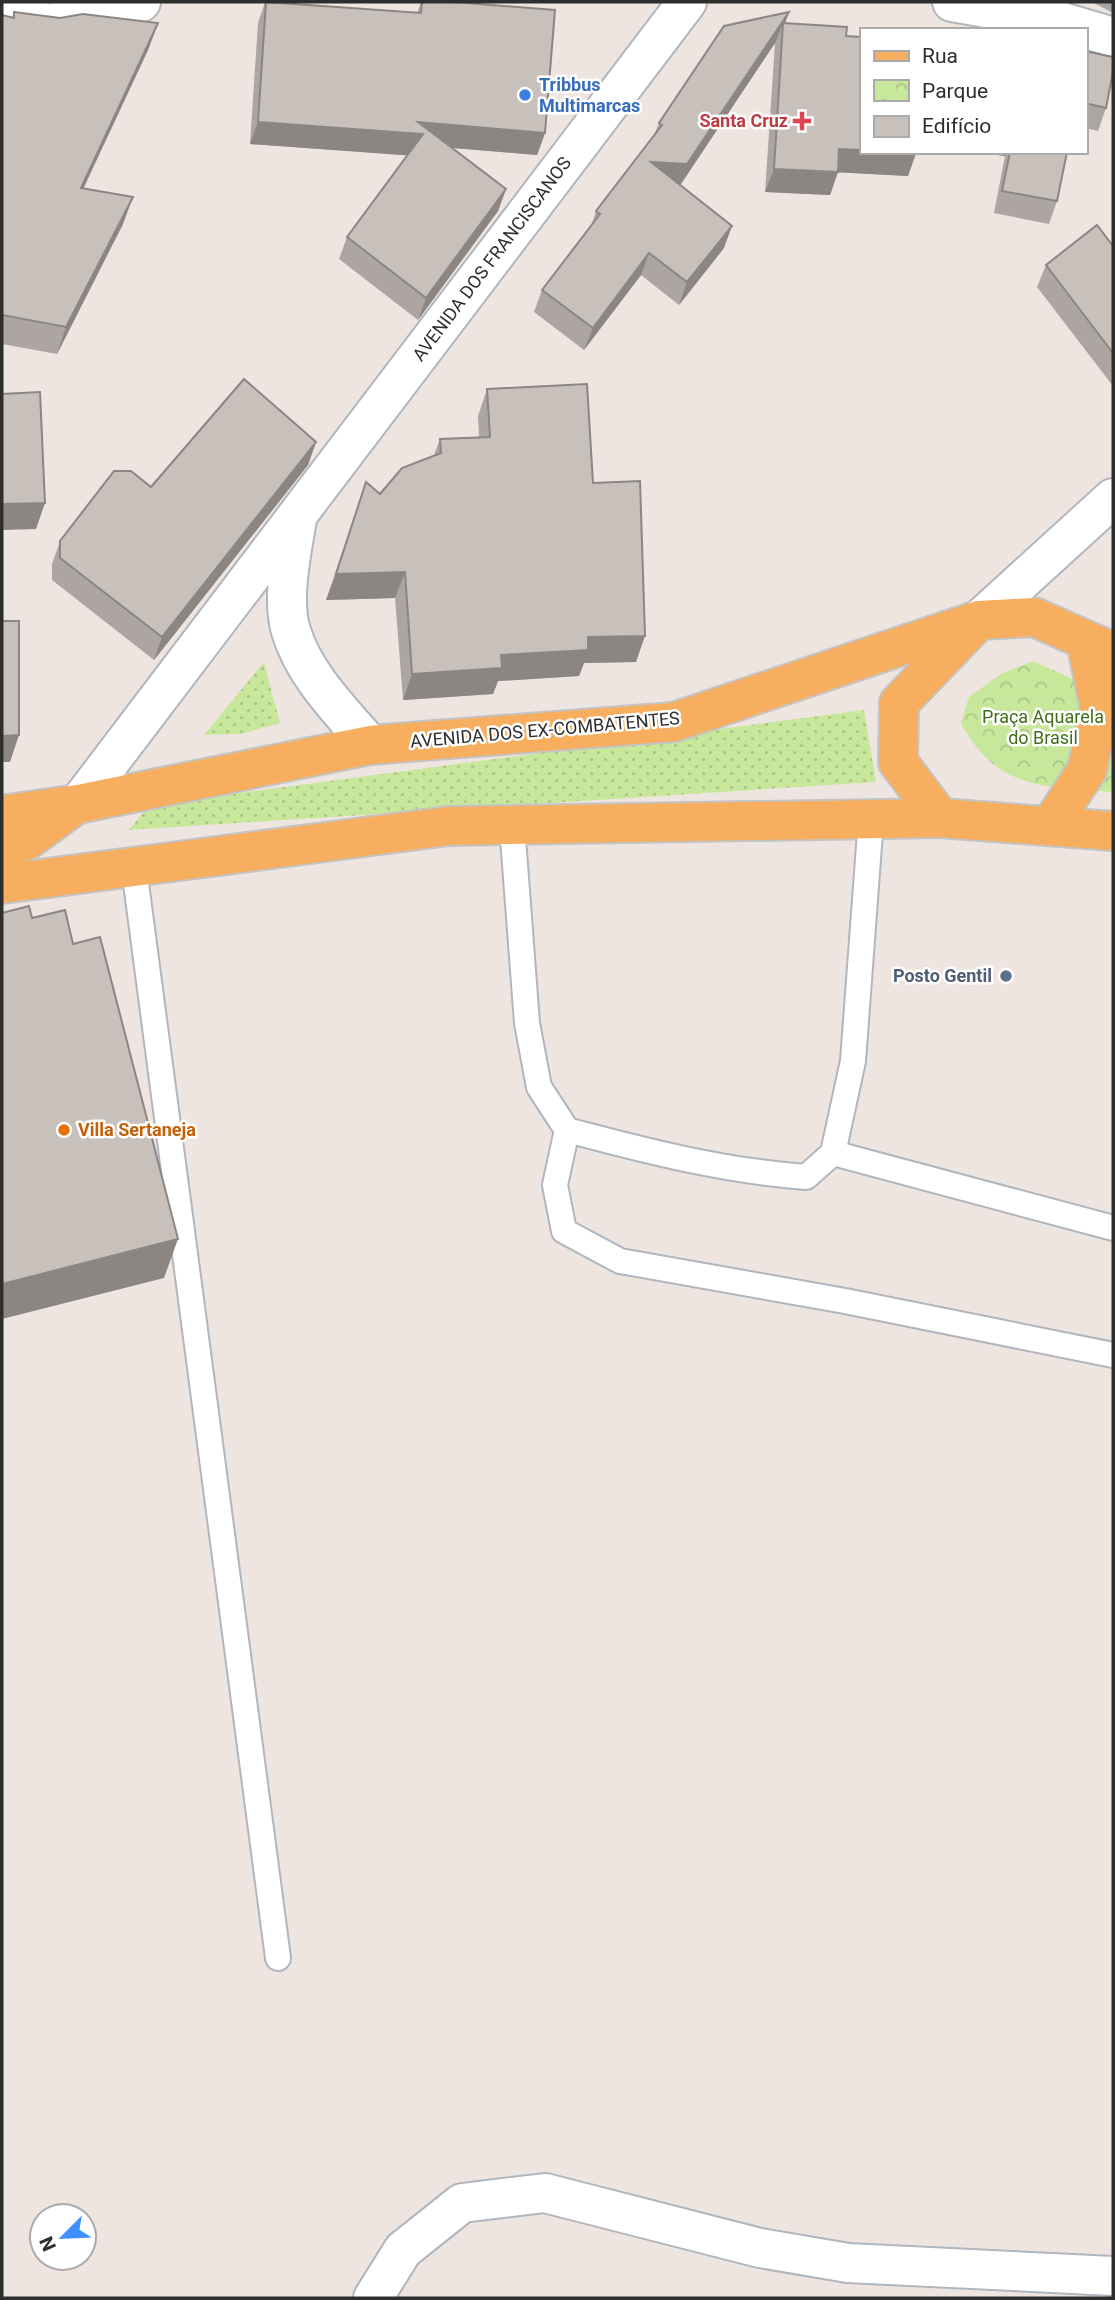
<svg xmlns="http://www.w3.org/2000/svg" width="1115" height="2300" viewBox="0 0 1115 2300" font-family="Roboto,sans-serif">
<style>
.grass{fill:url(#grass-dots)}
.park{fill:url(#park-crowns)}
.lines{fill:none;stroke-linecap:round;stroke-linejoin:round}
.lane-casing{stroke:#b0b6be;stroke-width:28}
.street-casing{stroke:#b0b6be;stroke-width:42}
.secondary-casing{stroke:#b0b6be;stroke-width:42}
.primary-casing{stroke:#c4c4c4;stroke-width:42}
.lane{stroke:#fff;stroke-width:24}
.street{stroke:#fff;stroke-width:38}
.secondary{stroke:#fff;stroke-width:38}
.primary{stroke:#f7ae5e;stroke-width:38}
.wall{fill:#aca5a1}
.shaded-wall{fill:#8c8683}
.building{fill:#c8c0bb;stroke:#8c8683;stroke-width:2}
.shop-dot{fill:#3f7fe0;stroke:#fff;stroke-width:2.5}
.health-dot{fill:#e0444e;stroke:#fff;stroke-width:2.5}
.service-dot{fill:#5c6f8a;stroke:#fff;stroke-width:2.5}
.food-dot{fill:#e8710a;stroke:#fff;stroke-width:2.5}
.labels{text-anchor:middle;stroke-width:5;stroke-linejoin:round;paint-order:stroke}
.shop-label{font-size:18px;font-weight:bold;fill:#366cbe;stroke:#fff;text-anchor:start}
.health-label{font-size:18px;font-weight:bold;fill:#be3a42;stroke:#fff;text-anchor:end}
.street-label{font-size:18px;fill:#2e2e2e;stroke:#fff}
.park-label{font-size:18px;fill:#3f7018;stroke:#fff}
.service-label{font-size:18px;font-weight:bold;fill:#4e5e75;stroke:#fff;text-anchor:end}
.food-label{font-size:18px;font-weight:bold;fill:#c56008;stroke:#fff;text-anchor:start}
</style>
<defs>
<pattern id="grass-dots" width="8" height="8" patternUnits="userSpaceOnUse" patternTransform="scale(1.75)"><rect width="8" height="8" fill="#c7e79b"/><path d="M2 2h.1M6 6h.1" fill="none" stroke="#abc686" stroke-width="1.8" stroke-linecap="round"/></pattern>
<pattern id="park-crowns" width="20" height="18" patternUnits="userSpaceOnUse" patternTransform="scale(1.75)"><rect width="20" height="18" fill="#c7e79b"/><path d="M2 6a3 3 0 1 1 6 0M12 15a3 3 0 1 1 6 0" fill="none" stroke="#abc686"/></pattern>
</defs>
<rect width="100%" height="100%" fill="#efe5e0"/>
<!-- grass -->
<path class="grass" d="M 264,662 L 280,723 L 241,734 L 204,735 Z
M 864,710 L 876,782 L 129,830 L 149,805 Z"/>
<!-- park -->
<path class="park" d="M 1033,661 L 1113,697 L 1113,792 C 1045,787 996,790 961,723 L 969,697 L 1001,674 Z"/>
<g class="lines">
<defs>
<path id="lane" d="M 512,825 L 527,1023 L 539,1087 L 567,1130 C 646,1151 724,1171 806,1177 L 833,1153 L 853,1061 L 871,819
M 134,868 L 278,1958
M 567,1130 L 555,1185 L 564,1231 L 620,1261 L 845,1301 L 1113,1355
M 833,1153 L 1113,1228"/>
<path id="street" d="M 2,17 L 53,23 L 141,2
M 373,2298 L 403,2250 L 462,2203 L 545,2193 L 760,2248 L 848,2263 L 1113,2276"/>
<path id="secondary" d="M 952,2 L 1059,21 L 1113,37
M 297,519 C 292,551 281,599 291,631 C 304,675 341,711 370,745
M 979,620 L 1113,498
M 78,804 L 687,2"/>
<path id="primary" d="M 2,815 L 78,804 L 370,745 L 674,722 L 979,620 L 1034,617 L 1113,652
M 940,818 L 898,762 L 899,703 L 975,624
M 1050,826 L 1087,770 L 1100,708 L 1086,642
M 2,849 L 26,841 L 74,806
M 2,884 L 448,826 L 940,818 L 1113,831"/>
</defs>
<!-- lane casing -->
<use href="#lane" class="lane-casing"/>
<!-- street casing -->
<use href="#street" class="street-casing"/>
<!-- secondary casing -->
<use href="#secondary" class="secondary-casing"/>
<!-- primary casing -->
<use href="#primary" class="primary-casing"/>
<!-- lane -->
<use href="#lane" class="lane"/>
<!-- street -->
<use href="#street" class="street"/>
<!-- secondary -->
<use href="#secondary" class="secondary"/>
<!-- primary -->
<use href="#primary" class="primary"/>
</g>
<!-- wall -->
<path class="wall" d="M 265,2 L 417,13 L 421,2 L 454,2 L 545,133 L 537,155 L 452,148 L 506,189 L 498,211 L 418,320 L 339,259 L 347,237 L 407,155 L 250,144 L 258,23 Z
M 1092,2 L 1113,2 L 1113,13 Z
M 14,12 L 60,18 L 158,23 L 148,50 L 83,188 L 123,224 L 57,354 L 2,344 L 2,15 L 12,17 Z
M 789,12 L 785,23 L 846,36 L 916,153 L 908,176 L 838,172 L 830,195 L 765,192 L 775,43 L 680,185 L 724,248 L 679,305 L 641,275 L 584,350 L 534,312 L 542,290 L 591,226 L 596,211 L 654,135 L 659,123 Z
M 1085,51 L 1106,108 L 1098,131 L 1085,128 Z
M 976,152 L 1067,152 L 1057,201 L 1049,224 L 994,213 L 1005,156 Z
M 1113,246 L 1113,386 L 1037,287 L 1046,265 Z
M 487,389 L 593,483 L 636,662 L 584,663 L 579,676 L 498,681 L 493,694 L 403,700 L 395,598 L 326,600 L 366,482 L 380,494 L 434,455 L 440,439 L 479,438 L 478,416 Z
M 316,442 L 308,465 L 154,660 L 52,580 L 52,564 L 60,541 L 151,487 Z"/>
<!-- shaded-wall -->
<path class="shaded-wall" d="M 789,12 L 782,31 L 783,23 L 775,43 L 679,187 L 651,162 Z
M 158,23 L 148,50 L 71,215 L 81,188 Z
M 258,122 L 418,122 L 545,133 L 537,155 L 419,145 L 415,156 L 250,144 Z
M 839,149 L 861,150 L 861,152 L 916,153 L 908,176 L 831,172 Z
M 976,152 L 1006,152 L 1005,156 Z
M 774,169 L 838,172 L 830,195 L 765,192 Z
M 506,189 L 498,211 L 418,320 L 426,298 Z
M 133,197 L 123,224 L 57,354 L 66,327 Z
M 732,226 L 724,248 L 679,305 L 687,282 Z
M 649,253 L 641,275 L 584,350 L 593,328 Z
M 316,442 L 308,465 L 154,660 L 162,637 Z
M 45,503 L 36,529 L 2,530 L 2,504 Z
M 405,572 L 395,598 L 326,600 L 336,574 Z
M 645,636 L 636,662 L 584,663 L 579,676 L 498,681 L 493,694 L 403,700 L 412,674 L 588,637 Z
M 19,735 L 10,762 L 2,762 L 2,736 Z
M 178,1239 L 164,1278 L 2,1319 L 2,1284 Z"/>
<!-- building -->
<path class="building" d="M 266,2 L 421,13 L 422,2 L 454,2 L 555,10 L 545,133 L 418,122 L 506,189 L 426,298 L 347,237 L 423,134 L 258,122 Z
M 14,12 L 60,18 L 83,14 L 158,23 L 81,188 L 133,197 L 66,327 L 2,315 L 2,15 L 14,18 Z
M 789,12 L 687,164 L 651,162 L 732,226 L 687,282 L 649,253 L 593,328 L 542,290 L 600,214 L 596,211 L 662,125 L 659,123 L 724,26 Z
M 783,23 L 847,27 L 846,36 L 861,37 L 861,150 L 839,149 L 838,172 L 774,169 Z
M 1085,51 L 1113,57 L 1113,72 L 1106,108 L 1085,103 Z
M 1010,152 L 1067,152 L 1057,201 L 1002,191 Z
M 1097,225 L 1113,246 L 1113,353 L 1046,265 Z
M 244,379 L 316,442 L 162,637 L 60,558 L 60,541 L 114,471 L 131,471 L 151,487 Z
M 587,384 L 593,483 L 640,481 L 645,636 L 588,637 L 588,650 L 501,655 L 502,668 L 412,674 L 405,572 L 336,574 L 366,482 L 380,494 L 402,468 L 441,453 L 440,439 L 490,437 L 487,389 Z
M 40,392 L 45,503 L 2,504 L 2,394 Z
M 2,621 L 19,621 L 19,735 L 2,736 Z
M 29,906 L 32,918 L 65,910 L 73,944 L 100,937 L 178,1239 L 2,1284 L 2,913 Z"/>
<!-- markers -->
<circle class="shop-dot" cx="525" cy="95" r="7"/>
<path class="health-dot" d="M798.5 110.5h7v7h7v7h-7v7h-7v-7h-7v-7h7z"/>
<circle class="service-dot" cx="1006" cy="976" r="7"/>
<circle class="food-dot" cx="64" cy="1130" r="7"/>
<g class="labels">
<!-- shop labels -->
<g class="shop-label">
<text x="539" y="91">Tribbus<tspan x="539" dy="21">Multimarcas</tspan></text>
</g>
<!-- health labels -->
<g class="health-label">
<text x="788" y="127">Santa Cruz</text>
</g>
<!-- street labels -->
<g class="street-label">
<text transform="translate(492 259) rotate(-53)" y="6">AVENIDA DOS FRANCISCANOS</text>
<text transform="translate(545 730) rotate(-5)" y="6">AVENIDA DOS EX-COMBATENTES</text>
</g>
<!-- park labels -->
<g class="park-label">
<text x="1043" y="723">Praça Aquarela<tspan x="1043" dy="21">do Brasil</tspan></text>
</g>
<!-- service labels -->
<g class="service-label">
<text x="992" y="982">Posto Gentil</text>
</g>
<!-- food labels -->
<g class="food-label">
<text x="78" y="1136">Villa Sertaneja</text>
</g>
</g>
<!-- border -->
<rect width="1115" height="2300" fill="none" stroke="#2e2e2e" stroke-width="7"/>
<!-- legend -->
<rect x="860" y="28" width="228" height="126" fill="#ffffff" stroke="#ababab" stroke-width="2"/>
<rect x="874" y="51" width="35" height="10" fill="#f7ae5e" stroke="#ababab" stroke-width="2"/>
<text x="922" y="63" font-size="21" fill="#2e2e2e">Rua</text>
<rect x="874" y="80" width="35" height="21" fill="url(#park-crowns)" stroke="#ababab" stroke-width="2"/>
<text x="922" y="98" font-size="21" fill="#2e2e2e">Parque</text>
<rect x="874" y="116" width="35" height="21" fill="#c8c0bb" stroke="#ababab" stroke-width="2"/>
<text x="922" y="133" font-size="21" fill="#2e2e2e">Edifício</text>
<!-- north arrow -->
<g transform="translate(63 2237) rotate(246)"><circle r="33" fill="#ffffff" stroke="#ababab" stroke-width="2"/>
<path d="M0-5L12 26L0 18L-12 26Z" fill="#3d90ff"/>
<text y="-10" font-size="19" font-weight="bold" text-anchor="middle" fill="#2e2e2e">N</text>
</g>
</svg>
